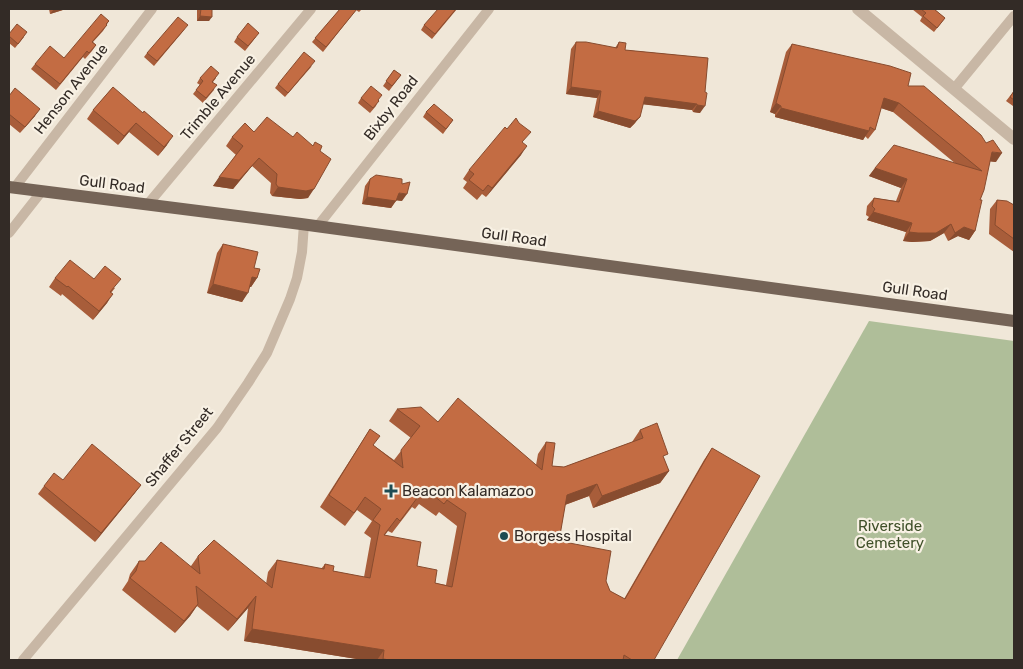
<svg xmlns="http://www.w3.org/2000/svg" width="1023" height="669" viewBox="0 0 1023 669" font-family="Rubik,sans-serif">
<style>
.green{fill:#afbe99}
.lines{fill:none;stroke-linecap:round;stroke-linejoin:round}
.minor{stroke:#c8b7a5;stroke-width:10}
.tertiary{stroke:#c8b7a5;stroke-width:12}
.primary{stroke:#756457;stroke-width:12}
.wall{fill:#a85d3a;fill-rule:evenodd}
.shaded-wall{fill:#884c2f}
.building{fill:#c36c43;stroke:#884c2f;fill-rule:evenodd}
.poi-dot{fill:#1d4c53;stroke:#f8f1e4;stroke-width:2}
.labels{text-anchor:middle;stroke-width:4.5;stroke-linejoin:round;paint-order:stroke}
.street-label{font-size:15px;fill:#332b26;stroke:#f8f1e4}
.poi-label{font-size:15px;fill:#332b26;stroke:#f8f1e4;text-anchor:start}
.park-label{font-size:15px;fill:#40512a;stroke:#f8f1e4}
</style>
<rect width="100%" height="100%" fill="#f0e7d8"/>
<!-- green -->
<path class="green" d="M 869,321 L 1014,341 L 1014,660 L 677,660 Z"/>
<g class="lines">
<!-- minor -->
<path class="minor" d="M 954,89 L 1014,16
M 15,187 L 152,9
M 148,204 L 311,9
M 317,227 L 489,9
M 9,233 L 42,191
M 23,660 L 217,428 L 248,383 L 267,353 L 290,299 L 297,278 L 302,252 L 304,224"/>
<!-- tertiary -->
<path class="tertiary" d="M 858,9 L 1014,139"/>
<!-- primary -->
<path class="primary" d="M 9,187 L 301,224 L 1014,321"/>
</g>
<!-- wall -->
<path class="wall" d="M 49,9 L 66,9 L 50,14 Z
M 197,9 L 212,9 L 209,21 L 197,21 Z
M 340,9 L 362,9 L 359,12 L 356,10 L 323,52 L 312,42 Z
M 457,9 L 432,39 L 421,30 L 424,25 Z
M 912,9 L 934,9 L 945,18 L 934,32 L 920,21 L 922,17 Z
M 109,21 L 103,31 L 93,42 L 96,45 L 92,51 L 85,59 L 83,57 L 56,90 L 31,69 L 35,64 L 64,58 Z
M 185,29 L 154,66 L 144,57 L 147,53 Z
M 9,34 L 24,37 L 15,48 L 9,43 Z
M 237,37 L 256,37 L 245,51 L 234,42 Z
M 576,42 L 615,48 L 619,42 L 625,50 L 708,58 L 700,113 L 693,112 L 692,110 L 643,104 L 635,123 L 630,128 L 593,117 L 597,98 L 566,94 L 571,49 Z
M 792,44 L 908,86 L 996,162 L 990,161 L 980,200 L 975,231 L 969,240 L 958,236 L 948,241 L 944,233 L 930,241 L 912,242 L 903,241 L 906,232 L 867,220 L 869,217 L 866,215 L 867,206 L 874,198 L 896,201 L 901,188 L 869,176 L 875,168 L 956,164 L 893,112 L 881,108 L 875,130 L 868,139 L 865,136 L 863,140 L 775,117 L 775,114 L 770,112 L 786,52 Z
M 312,66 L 285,97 L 275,88 L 278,84 Z
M 394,70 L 401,75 L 389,91 L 383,86 Z
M 200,78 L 216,78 L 213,82 L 214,90 L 203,103 L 193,94 L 200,85 L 197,83 Z
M 113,87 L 167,145 L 158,156 L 129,132 L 118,145 L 87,119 L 93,110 Z
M 1014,91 L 1014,105 L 1013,106 L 1006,101 Z
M 9,96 L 35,116 L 20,133 L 9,124 Z
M 361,98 L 378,100 L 376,106 L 370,113 L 358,103 Z
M 426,112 L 453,120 L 443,134 L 423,117 Z
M 254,132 L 293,137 L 320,151 L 308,198 L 300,199 L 272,196 L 270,193 L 271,183 L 252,166 L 233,189 L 213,186 L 236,155 L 226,146 L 232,137 Z
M 523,143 L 521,155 L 486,197 L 482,194 L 477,200 L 463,188 L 467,182 L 463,179 L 469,170 Z
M 370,179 L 402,201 L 396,200 L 391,208 L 362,204 L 365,186 Z
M 997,200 L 1014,205 L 1014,252 L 989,234 L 990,209 Z
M 223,244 L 254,268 L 257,278 L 251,287 L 250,287 L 242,302 L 207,293 L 217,253 Z
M 55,278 L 94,279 L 115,288 L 111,293 L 107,303 L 93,320 L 62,294 L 61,296 L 49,287 Z
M 397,409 L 438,422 L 536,465 L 538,454 L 546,442 L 552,466 L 564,467 L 632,442 L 640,430 L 664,459 L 669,471 L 660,483 L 593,508 L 589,496 L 565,505 L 559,541 L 606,581 L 610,591 L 624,599 L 704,460 L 712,448 L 654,660 L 363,660 L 244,641 L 248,608 L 228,631 L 197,606 L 190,616 L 175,633 L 122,590 L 128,581 L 130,574 L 139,561 L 191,566 L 198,556 L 266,584 L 268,572 L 277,560 L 321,569 L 325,564 L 333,571 L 364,577 L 371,538 L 364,533 L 372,521 L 357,510 L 345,526 L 320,507 L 370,429 L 373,445 L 394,460 L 411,438 L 389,421 ZM 419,504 L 436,516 L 439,512 L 457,526 L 446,585 L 435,583 L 385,535 L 388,531 L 392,533 L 412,507 L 415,509 Z
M 63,480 L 141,485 L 134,494 L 95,542 L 38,494 L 44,486 Z"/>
<!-- shaded-wall -->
<path class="shaded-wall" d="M 54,9 L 66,9 L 50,14 Z
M 200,16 L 212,17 L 209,21 L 197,21 Z
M 571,87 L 601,91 L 597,98 L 566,94 Z
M 645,97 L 697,104 L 692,110 L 640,104 Z
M 884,98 L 899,103 L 893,112 L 878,107 Z
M 776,103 L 781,106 L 775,114 L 770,112 Z
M 697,105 L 705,106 L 700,113 L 693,112 Z
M 781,108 L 869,131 L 863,140 L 775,117 Z
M 40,109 L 35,116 L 20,133 Z
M 598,111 L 640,117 L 635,123 L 630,128 L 593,117 Z
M 136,123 L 129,132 L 118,145 L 124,136 Z
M 173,136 L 167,145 L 158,156 L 164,147 Z
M 527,146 L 521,155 L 486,197 L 492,188 Z
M 992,152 L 1002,153 L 996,162 L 985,161 Z
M 259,158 L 252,166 L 233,189 L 213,186 L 219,177 Z
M 875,168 L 907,179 L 901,188 L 869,176 Z
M 278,187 L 314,189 L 308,198 L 300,199 L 272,196 Z
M 399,193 L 407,194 L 402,201 L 394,200 Z
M 367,197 L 396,201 L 391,208 L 362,204 Z
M 873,212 L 912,223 L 906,232 L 867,220 Z
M 951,224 L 944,233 L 930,241 L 912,242 L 903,241 L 909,232 Z
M 964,227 L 975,231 L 969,240 L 958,236 L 948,241 L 955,233 Z
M 252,277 L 257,278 L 251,287 L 246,286 Z
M 213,284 L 248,293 L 242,302 L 207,293 Z
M 113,294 L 107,303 L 93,320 L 99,311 Z
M 669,471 L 660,483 L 593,508 L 602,496 Z
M 597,484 L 589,496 L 559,507 L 567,495 Z
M 141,485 L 134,494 L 95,542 L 101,533 Z
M 256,596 L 248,608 L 228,631 L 237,619 Z
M 198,604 L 190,616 L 175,633 L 184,621 Z
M 252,629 L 384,650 L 377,660 L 363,660 L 244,641 Z"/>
<!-- building -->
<path class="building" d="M 201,9 L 212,9 L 212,17 L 200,16 Z
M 340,9 L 357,9 L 326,47 L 315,38 Z
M 438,9 L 456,9 L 435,34 L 424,25 Z
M 921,9 L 934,9 L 945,18 L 937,28 L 923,16 L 926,13 Z
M 101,14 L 109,21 L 106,24 L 107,25 L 92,42 L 96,45 L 89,53 L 87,51 L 60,84 L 35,64 L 50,46 L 64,58 Z
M 178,17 L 188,25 L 157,61 L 147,53 Z
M 248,23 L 259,33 L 248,46 L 237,37 Z
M 17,24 L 27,32 L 18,44 L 9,36 L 9,34 Z
M 576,42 L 586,42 L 617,48 L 619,42 L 626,43 L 625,50 L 708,58 L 705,92 L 707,93 L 705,106 L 697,105 L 697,104 L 645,97 L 640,117 L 635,121 L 598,111 L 601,91 L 571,87 Z
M 792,44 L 890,66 L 911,73 L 908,86 L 924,86 L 981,135 L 986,143 L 993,140 L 1002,153 L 992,152 L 984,190 L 980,200 L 982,200 L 975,231 L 964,227 L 955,233 L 951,224 L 936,233 L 918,233 L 909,232 L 912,223 L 873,212 L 875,209 L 872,206 L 874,198 L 899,202 L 907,179 L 875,168 L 894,145 L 982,171 L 899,103 L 884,98 L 875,130 L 870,127 L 869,131 L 781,108 L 781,106 L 776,103 Z
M 304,52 L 315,61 L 288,93 L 278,84 Z
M 211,66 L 219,73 L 212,82 L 217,85 L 206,98 L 196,90 L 203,81 L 200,78 Z
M 394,70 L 401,75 L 392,86 L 386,81 Z
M 371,86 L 382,95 L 378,100 L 379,101 L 373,108 L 361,98 Z
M 113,87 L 143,113 L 144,111 L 173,136 L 164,147 L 136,123 L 124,136 L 93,110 Z
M 15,88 L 40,109 L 25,127 L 9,114 L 9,96 Z
M 1014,91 L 1014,100 L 1010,97 Z
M 434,104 L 453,120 L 446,129 L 426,112 Z
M 267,117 L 293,137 L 297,132 L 313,146 L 315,142 L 322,146 L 320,151 L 331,159 L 314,189 L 306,191 L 278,187 L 276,184 L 277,174 L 259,158 L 239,180 L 219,177 L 243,146 L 232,137 L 245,123 L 254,132 Z
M 516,118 L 519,123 L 531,132 L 522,142 L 527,146 L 492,188 L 488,185 L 483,191 L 469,180 L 474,174 L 469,170 L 505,127 L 507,129 Z
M 376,175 L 402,179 L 402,184 L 410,182 L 407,194 L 399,193 L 396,201 L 367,197 L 370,179 Z
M 997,200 L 1007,201 L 1014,205 L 1014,239 L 995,225 Z
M 223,244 L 258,252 L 254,268 L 260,269 L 257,278 L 252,277 L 248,293 L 213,284 Z
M 70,260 L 94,279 L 105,266 L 121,279 L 110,292 L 113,294 L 99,311 L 68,286 L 67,287 L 55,278 Z
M 458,398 L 542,470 L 546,442 L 555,443 L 552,466 L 564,467 L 643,438 L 640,430 L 657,423 L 668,454 L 663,456 L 669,471 L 602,496 L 597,484 L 567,495 L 559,541 L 611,551 L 606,581 L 610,591 L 625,599 L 712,448 L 760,476 L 654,660 L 632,660 L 624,655 L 623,660 L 390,660 L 383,659 L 384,650 L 252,629 L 256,596 L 237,619 L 196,586 L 198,604 L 184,621 L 130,578 L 136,571 L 139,561 L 145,561 L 161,542 L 200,574 L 198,556 L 214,540 L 272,588 L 277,560 L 324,569 L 325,564 L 334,566 L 333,571 L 370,578 L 380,525 L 373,520 L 381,509 L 365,497 L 354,513 L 329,495 L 370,429 L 380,436 L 373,445 L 403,468 L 401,450 L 420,426 L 397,409 L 421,407 L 438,422 ZM 428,491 L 444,504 L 447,500 L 466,513 L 452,587 L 435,583 L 437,570 L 417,566 L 421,542 L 384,535 L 397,518 L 400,521 L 420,494 L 424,497 Z
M 92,444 L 141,485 L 101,533 L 44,486 L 54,473 L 63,480 Z"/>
<!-- markers -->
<g class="poi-dot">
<path d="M388.5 483.5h5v5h5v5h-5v5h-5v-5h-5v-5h5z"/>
<circle cx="504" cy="536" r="5"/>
</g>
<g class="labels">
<!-- street labels -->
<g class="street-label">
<text transform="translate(71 89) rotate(-52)" y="5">Henson Avenue</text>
<text transform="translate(218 97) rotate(-50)" y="5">Trimble Avenue</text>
<text transform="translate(391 108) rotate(-52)" y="5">Bixby Road</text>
<text transform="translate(112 184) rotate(7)" y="5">Gull Road</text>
<text transform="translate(514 237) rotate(8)" y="5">Gull Road</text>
<text transform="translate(915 291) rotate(8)" y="5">Gull Road</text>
<text transform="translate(179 447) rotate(-51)" y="5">Shaffer Street</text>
</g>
<!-- poi labels -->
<g class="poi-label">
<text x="402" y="496">Beacon Kalamazoo</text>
<text x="514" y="541">Borgess Hospital</text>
</g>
<!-- park labels -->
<g class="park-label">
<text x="890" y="531">Riverside<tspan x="890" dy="17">Cemetery</tspan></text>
</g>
</g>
<!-- border -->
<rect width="1023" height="669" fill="none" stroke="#332b26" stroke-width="20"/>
</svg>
